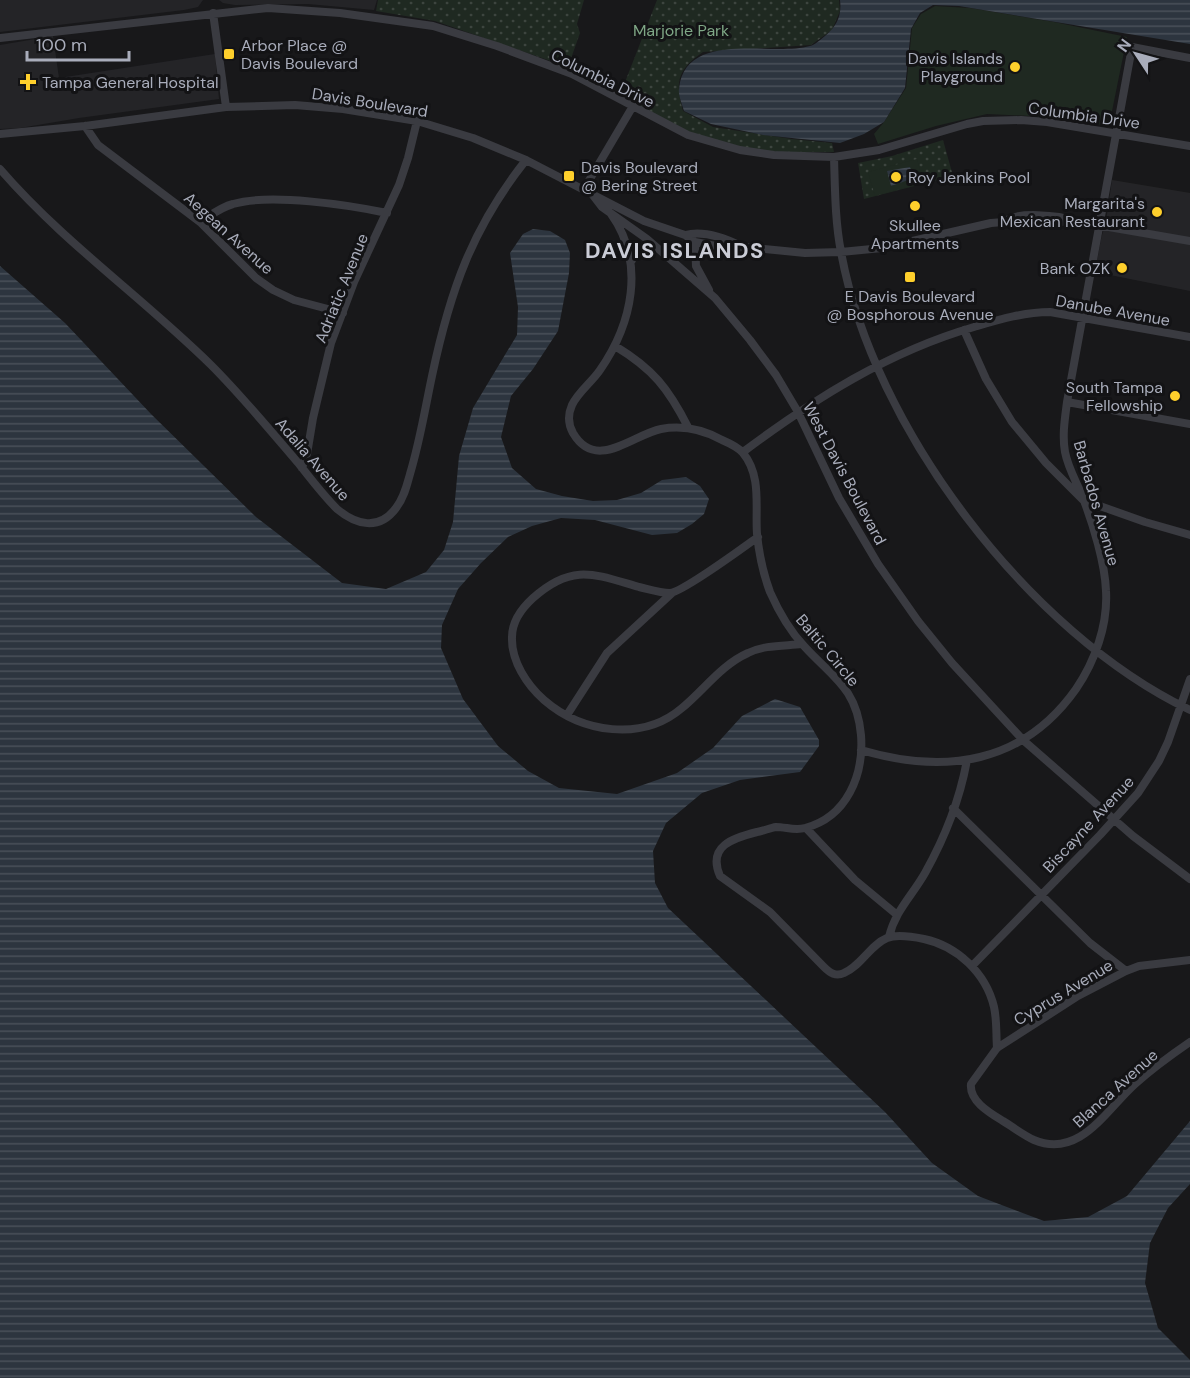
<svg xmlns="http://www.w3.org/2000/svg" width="1190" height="1378" viewBox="0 0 1190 1378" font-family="'DM Sans',sans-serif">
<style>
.built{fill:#242427}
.grass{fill:url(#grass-dots)}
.garden{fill:#1f2921}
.water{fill:url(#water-rules)}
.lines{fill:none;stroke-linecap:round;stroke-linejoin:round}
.minor{stroke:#3a3b41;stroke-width:8}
.poi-dot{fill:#fecf2c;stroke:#131315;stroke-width:2}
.labels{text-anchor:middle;stroke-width:6;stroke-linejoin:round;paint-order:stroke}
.park-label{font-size:16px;fill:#7fa786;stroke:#131315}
.poi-label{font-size:16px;fill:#a9adbb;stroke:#131315;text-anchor:start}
.street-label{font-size:16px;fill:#a9adbb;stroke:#131315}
.district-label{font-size:22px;font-weight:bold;letter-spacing:1.5px;fill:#caccd6;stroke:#131315}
</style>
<defs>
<pattern id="grass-dots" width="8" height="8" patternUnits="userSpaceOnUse" patternTransform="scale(1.5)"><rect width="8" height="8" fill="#1f2921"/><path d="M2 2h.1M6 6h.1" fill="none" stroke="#3d453f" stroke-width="1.8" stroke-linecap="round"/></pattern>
<pattern id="water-rules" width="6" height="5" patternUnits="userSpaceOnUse" patternTransform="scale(1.5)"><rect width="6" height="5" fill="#2d353f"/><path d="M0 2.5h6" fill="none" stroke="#495059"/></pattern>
</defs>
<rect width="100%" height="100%" fill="#18181a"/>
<!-- built -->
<path class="built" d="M 0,0 L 203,0 L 198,7 L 184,10 L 0,32 Z
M 219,0 L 377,0 L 374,10 L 308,4 L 235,5 L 223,3 Z
M 53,36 L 59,78 L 215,54 L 219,99 L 79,118 L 20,128 L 0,129 L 0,45 Z
M 1112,180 L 1190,193 L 1190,291 L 1095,272 L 1101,239 L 1106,221 Z"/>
<!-- grass -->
<path class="grass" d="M 378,0 L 584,0 L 577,24 L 580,33 L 568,67 L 435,21 L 376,11 Z
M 657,0 L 839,0 L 840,11 L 832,30 L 811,45 L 703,52 C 677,70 675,82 683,111 L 713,127 L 792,139 L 832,143 L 834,152 L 775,152 L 742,147 L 689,132 L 620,95 Z
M 943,140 L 953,176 L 864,199 L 858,163 L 892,156 Z"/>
<!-- garden -->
<path class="garden" d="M 935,6 L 970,8 L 1054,22 L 1127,37 L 1109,126 L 1051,117 L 987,114 L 936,126 L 878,144 L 874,134 L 884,122 L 906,88 L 912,28 L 921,14 Z
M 917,159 L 923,183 L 875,196 L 868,172 Z"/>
<!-- water -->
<path class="water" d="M 840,0 L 1190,0 L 1190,44 L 959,6 L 933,5 L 920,13 L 911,29 L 905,88 L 884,122 L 864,134 L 840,143 L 763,135 L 711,124 L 684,111 C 682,104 678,95 679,89 C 685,29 772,57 810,46 C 815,45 821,39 825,36 C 837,26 842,15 840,0 Z
M 910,167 L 914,178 L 891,186 L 887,171 Z
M 533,229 L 550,231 L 565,240 L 570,253 L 569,273 L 558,331 L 533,369 L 511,396 L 501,437 L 512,468 L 536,489 L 562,496 L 593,501 L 617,500 L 641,493 L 662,480 L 686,477 L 700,486 L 709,499 L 704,514 L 692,524 L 677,533 L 652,535 L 595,520 L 561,518 L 532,526 L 508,537 L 481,563 L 458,589 L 442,625 L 441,648 L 463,699 L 498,746 L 528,771 L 559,788 L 617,794 L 677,773 L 713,748 L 742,716 L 775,699 L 800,707 L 819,740 L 819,746 L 800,772 L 740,780 L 702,793 L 666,823 L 653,851 L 655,883 L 668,908 L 885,1112 L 932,1163 L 978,1196 L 1044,1221 L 1088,1217 L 1127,1196 L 1190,1121 L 1190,1184 L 1168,1208 L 1150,1243 L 1145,1283 L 1158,1328 L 1190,1360 L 1190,1378 L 0,1378 L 0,266 L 65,323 L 151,414 L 256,517 L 342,583 L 386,589 L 426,572 L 444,550 L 453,522 L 459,456 L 473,408 L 517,335 L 518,307 L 510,253 L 523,234 Z"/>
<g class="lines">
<!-- minor -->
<path class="minor" d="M 213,13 L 226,107
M 0,38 L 268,8 L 340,13 L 433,26 L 497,46 L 572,74 L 688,135 L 740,150 L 774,155 L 834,157 L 879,150 L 967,124 L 983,121 L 1021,120 L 1047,122 L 1190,146
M 85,126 L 98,145 L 200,222 L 256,278 L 273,290 L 294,300 L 343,313
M 0,134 L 85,126 L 226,107 L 295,105 L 343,109 L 417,121 L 473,138 L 526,160 L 644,221 L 685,235 L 695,242 L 726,248 L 745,247 L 805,253 L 841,252 L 882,248 L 991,223 L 1004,222 L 1014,225 L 1074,221
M 834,157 C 835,189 835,221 841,252 C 873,428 1029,633 1190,710
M 0,169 C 63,242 142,297 211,365 C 242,396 270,430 299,464 C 311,479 323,495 337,509 C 356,525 379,531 396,508 C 404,498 407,485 410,474 C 420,441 425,409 432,376 C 450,291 472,228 526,160
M 584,189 L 633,106
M 592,194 L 602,207 L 647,239 L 715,298 L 750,340 L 776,375 L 798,412 L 839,498 L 878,564 L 918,621 L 952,663 L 1023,740 L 1133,836 L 1190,879
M 611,214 C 646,263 632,324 600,370 C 592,382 578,392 572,405 C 568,414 568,424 573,433 C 596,472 632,435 661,429 C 683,425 702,429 722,440 C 729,443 739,448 743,453 C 762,476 755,507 757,534 C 759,554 763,573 770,592 C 778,610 790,631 804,646 C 832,677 857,688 861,735 C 864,775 847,817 805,828 C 795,831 786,827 776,827 C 770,828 763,831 757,832 C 733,838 707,846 720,876 L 770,912 L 824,967 C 830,973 836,977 844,973 C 861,966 870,945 887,938 C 897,934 914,937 924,939 C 957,946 986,973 994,1007 C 997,1020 996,1034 997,1048
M 200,222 C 211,215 221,207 233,204 C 270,193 349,205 387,213
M 1004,222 C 1015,211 1060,215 1074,221 L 1190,241
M 685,235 C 704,230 725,238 741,246
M 695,242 L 696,266 L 709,290
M 632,260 C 635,246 644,244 657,248
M 964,330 L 986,379 L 1012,422 L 1046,463 L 1083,500 L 1145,522 L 1190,535
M 615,346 C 653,369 668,388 688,427
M 1067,402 L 1190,424
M 743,452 C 814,399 888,352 974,327 C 998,320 1024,312 1050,312 L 1190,337
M 302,468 L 307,454 L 313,418 L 331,343 L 354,282 L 399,185 L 408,158 L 417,121
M 758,537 C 744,547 683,592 670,593 C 660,593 648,589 639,587 C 594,574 572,563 533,598 C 522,608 512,622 512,637 C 511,661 527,685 544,700 C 582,733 642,742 682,708 C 704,690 721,665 748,653 C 764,645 784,646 802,644
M 567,715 L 607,653 L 672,593
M 861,750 C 945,775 1023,764 1076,689 C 1095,661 1108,625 1106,591 C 1105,563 1093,524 1083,498 C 1077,483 1068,468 1065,452 C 1062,435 1065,418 1067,402 L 1132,47 L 1190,58
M 953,808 L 1090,943 L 1126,971
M 806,828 L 855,880 L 896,914
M 889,937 C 895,911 912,896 925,873 C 944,839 960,799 967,760
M 1190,960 L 1139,966 L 1126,971 L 1078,996 L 997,1048 L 971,1084 C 969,1101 990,1113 1003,1121 C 1013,1127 1023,1135 1034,1140 C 1080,1159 1106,1110 1135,1084 C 1152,1069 1171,1055 1190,1042
M 972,966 L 1100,835 L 1138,793 L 1159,761 L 1168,742 L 1190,679"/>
</g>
<!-- markers -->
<g class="poi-dot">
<rect x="223" y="48" width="12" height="12" rx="3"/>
<circle cx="1015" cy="67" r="6"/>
<path d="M25 73h6v6h6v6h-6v6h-6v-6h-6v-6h6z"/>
<rect x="563" y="170" width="12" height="12" rx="3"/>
<circle cx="896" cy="177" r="6"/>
<circle cx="915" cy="206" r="6"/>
<circle cx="1157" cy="212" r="6"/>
<circle cx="1122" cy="268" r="6"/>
<rect x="904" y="271" width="12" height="12" rx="3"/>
<circle cx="1175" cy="396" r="6"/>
</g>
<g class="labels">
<!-- park labels -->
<g class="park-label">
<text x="681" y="36">Marjorie Park</text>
</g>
<!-- poi labels -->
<g class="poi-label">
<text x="241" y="51">Arbor Place @<tspan x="241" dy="18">Davis Boulevard</tspan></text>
<text x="1003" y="64" text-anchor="end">Davis Islands<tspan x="1003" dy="18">Playground</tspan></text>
<text x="42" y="88">Tampa General Hospital</text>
<text x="581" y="173">Davis Boulevard<tspan x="581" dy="18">@ Bering Street</tspan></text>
<text x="908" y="183">Roy Jenkins Pool</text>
<text x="1145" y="209" text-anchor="end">Margarita's<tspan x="1145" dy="18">Mexican Restaurant</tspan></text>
<text x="915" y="231" text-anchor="middle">Skullee<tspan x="915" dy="18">Apartments</tspan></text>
<text x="1110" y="274" text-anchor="end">Bank OZK</text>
<text x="910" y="302" text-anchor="middle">E Davis Boulevard<tspan x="910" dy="18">@ Bosphorous Avenue</tspan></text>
<text x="1163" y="393" text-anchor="end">South Tampa<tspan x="1163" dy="18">Fellowship</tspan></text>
</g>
<!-- street labels -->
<g class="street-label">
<text transform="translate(603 78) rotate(26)" y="6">Columbia Drive</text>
<text transform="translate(370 102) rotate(9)" y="6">Davis Boulevard</text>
<text transform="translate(1084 115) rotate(8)" y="6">Columbia Drive</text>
<text transform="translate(229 233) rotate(42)" y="6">Aegean Avenue</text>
<text transform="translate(341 288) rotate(-68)" y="6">Adriatic Avenue</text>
<text transform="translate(1113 310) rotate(10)" y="6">Danube Avenue</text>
<text transform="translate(313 459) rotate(49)" y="6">Adalia Avenue</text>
<text transform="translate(845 473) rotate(62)" y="6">West Davis Boulevard</text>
<text transform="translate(1097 503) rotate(74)" y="6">Barbados Avenue</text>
<text transform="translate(828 650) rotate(50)" y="6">Baltic Circle</text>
<text transform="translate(1088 824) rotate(-47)" y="6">Biscayne Avenue</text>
<text transform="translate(1063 992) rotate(-31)" y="6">Cyprus Avenue</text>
<text transform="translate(1115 1088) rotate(-42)" y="6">Blanca Avenue</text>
</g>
<!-- district labels -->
<g class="district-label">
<text x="675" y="258">DAVIS ISLANDS</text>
</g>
</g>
<!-- north arrow -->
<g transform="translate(1136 54) rotate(306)" stroke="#131315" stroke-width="4.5" paint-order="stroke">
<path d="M0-4.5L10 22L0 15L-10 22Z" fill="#a9adbb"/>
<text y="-9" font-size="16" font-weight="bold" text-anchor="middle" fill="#a9adbb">N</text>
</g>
<!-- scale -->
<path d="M27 51v9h102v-9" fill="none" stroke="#a9adbb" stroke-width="3"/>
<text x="36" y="51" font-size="18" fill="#a9adbb" stroke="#131315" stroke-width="4.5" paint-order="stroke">100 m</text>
</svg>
